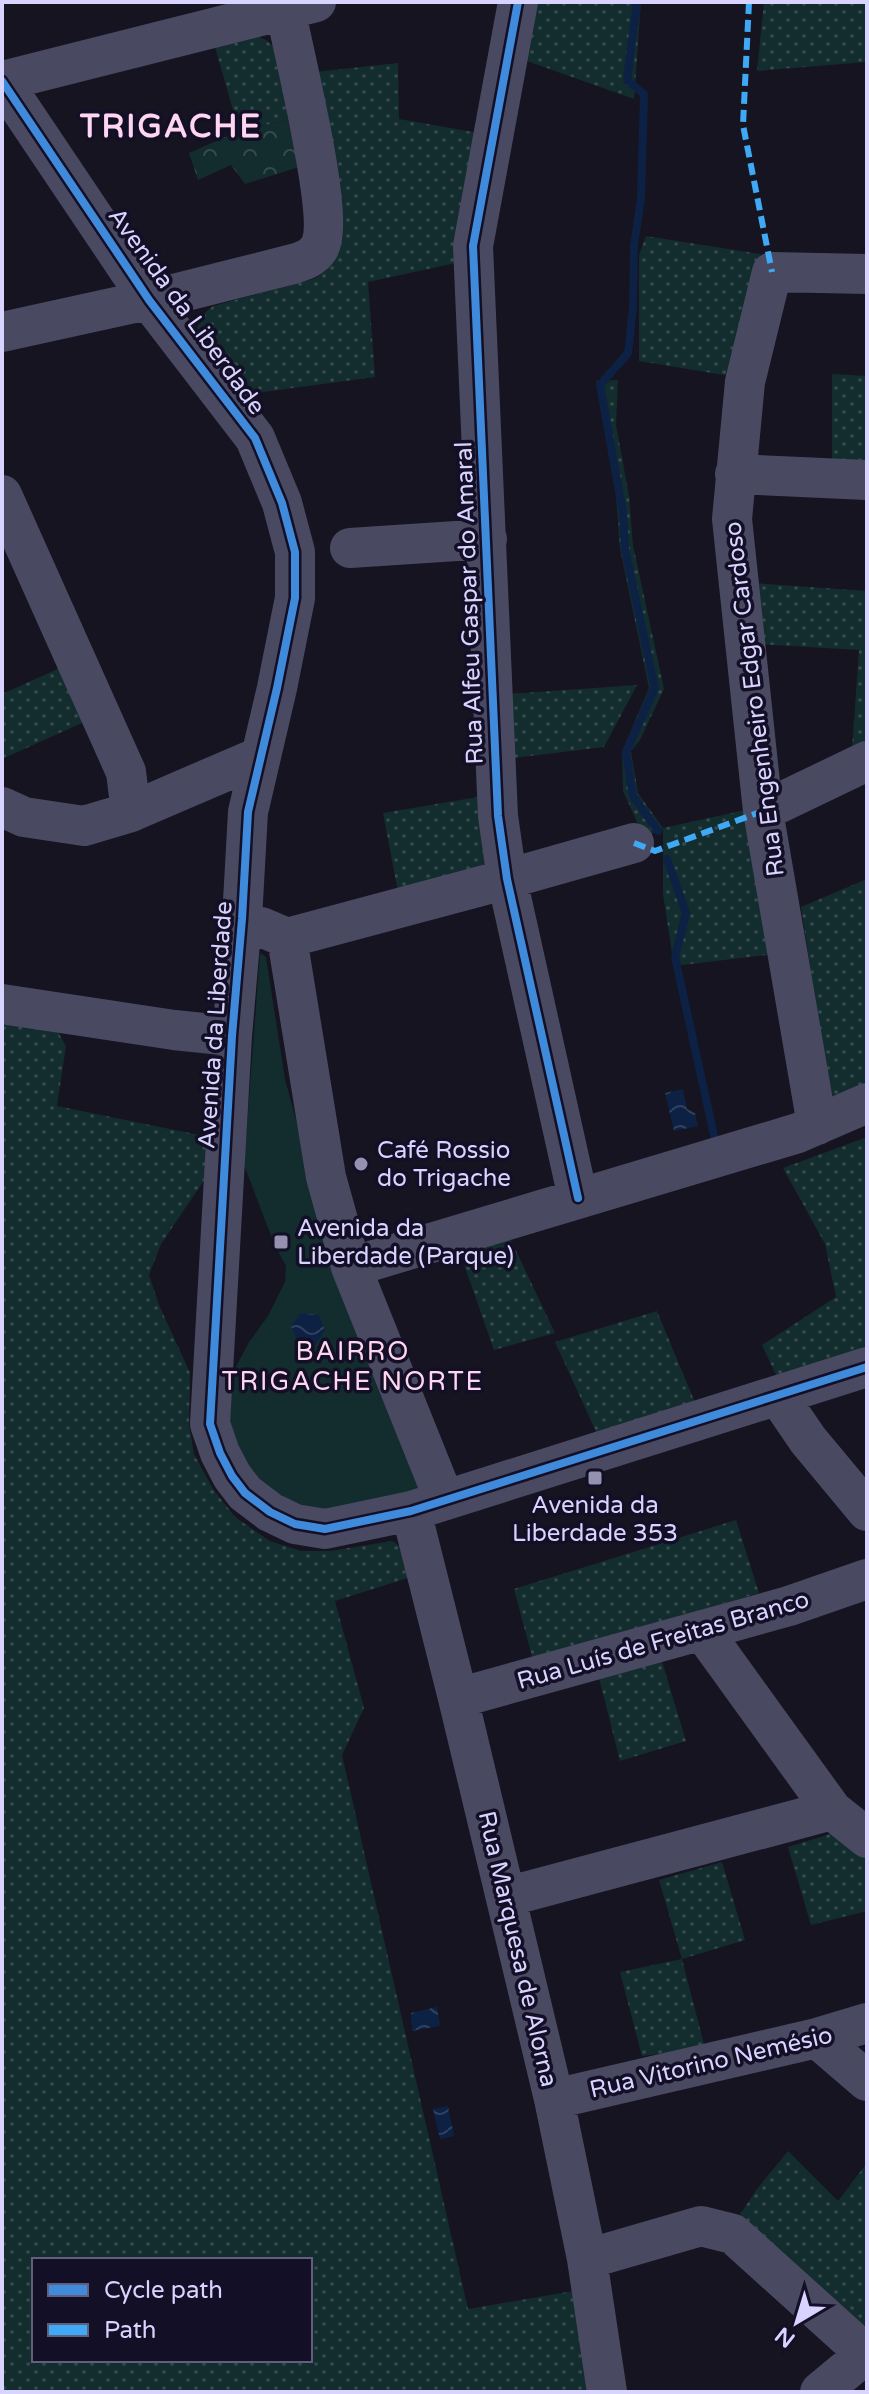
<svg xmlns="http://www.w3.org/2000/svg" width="869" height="2394" viewBox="0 0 869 2394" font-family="'Varela Round',sans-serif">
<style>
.grass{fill:url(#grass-dots);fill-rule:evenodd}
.forest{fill:url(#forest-crowns)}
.park{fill:#132c2d}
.water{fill:url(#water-waves)}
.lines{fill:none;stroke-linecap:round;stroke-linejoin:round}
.stream{stroke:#0d2144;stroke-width:8}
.minor{stroke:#4a4962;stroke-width:40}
.quiet{stroke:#3fa9f5;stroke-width:6;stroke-dasharray:12 6;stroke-linecap:butt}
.cycleway-casing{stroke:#130f26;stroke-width:13}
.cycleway{stroke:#408adc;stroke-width:8}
.poi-dot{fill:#9591b1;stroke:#130f26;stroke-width:3}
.labels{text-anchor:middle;stroke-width:7;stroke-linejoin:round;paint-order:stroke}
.street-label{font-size:24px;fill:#d9d4ff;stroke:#130f26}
.poi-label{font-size:24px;fill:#d9d4ff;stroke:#130f26;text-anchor:start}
.neighbourhood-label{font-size:26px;letter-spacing:2px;fill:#ffd6f0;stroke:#130f26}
.district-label{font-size:32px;font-weight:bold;letter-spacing:2px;fill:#ffd6f0;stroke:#130f26}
</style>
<defs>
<pattern id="grass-dots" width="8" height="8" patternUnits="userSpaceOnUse" patternTransform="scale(2)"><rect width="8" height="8" fill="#132c2d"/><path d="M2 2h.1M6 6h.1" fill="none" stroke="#354a4c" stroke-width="1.8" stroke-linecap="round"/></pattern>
<pattern id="forest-crowns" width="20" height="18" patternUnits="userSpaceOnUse" patternTransform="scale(2)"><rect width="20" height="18" fill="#132c2d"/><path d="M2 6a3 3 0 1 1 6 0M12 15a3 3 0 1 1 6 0" fill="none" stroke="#354a4c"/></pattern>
<pattern id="water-waves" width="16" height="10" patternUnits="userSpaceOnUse" patternTransform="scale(2)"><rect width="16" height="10" fill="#0d2144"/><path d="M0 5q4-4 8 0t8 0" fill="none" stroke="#304060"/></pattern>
</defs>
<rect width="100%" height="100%" fill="#161421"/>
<!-- grass -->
<path class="grass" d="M 537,2 L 641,2 L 634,99 L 524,60 Z
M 764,2 L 865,2 L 867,62 L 757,71 Z
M 256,36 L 266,40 L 277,49 L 288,120 L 239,131 L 215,47 Z
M 398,63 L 399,119 L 479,133 L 456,263 L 368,282 L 375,377 L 249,394 L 197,332 C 198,319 203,314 213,306 L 316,278 L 326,270 L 315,72 Z
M 646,236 L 760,254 L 730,376 L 639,361 L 639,255 Z
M 832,374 L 867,376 L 867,461 L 832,459 Z
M 618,380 L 616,425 L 629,496 L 633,545 L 664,689 L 640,740 L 631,751 L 638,793 L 663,828 L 750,809 L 774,954 L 674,966 L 663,894 L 663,829 L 644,837 L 623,791 L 622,752 L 649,688 L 620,549 L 616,496 L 596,381 Z
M 753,583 L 867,591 L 867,742 L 852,749 L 859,650 L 756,644 Z
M 60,668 L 84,722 L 2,759 L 2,694 Z
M 637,685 L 604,747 L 514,758 L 509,694 Z
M 484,796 L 490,871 L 398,892 L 383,813 Z
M 867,879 L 867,1090 L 837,1101 L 829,1091 L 801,907 Z
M 2,1024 L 58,1032 L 66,1046 L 57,1106 L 209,1137 L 207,1176 L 161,1244 L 149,1275 L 159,1305 L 190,1373 L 189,1424 L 194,1454 L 213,1489 L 235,1517 L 270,1541 L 301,1551 L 330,1551 L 392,1541 L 406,1550 L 414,1576 L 335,1601 L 364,1708 L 342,1755 L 468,2309 L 579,2290 L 591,2392 L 2,2392 ZM 34,2260 L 310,2260 L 310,2360 L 34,2360 Z
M 867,1137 L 867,1347 L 777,1377 L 762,1345 L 836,1297 L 825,1244 L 783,1168 Z
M 510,1238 L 555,1333 L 494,1350 L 460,1253 Z
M 657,1311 L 696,1405 L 599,1438 L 555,1342 Z
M 736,1520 L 759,1593 L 533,1660 L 514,1589 Z
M 661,1658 L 686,1741 L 620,1761 L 599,1678 Z
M 830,1834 L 848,1835 L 867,1851 L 867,1911 L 811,1925 L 788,1847 Z
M 722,1862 L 745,1940 L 682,1959 L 705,2048 L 642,2056 L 620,1972 L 682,1959 L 659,1880 Z
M 788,2151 L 838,2201 L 867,2163 L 867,2326 L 860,2324 L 739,2216 L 757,2189 Z"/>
<!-- forest -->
<path class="forest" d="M 288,120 L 299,167 L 245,184 L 231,165 L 198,180 L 189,153 L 239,131 Z"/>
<!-- park -->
<path class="park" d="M 260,953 L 266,957 L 285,1079 L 326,1229 L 424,1487 L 332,1513 L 280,1501 L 249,1469 L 230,1441 L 229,1380 L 249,1342 L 268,1316 L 285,1282 L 286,1266 L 275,1246 L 244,1165 Z"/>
<!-- water -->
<path class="water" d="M 683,1089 L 687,1109 L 695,1113 L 698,1126 L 674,1131 L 665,1093 Z
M 301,1313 L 319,1315 L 325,1331 L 315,1345 L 298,1343 L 291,1326 Z
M 437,2007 L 440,2026 L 412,2031 L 411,2013 Z
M 448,2106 L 454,2136 L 440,2139 L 433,2109 Z"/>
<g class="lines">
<!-- stream -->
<path class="stream" d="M 637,2 L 627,80 L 644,94 L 641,198 L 634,246 L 633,307 L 628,353 L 600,385 L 623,513 L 625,549 L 655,688 L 626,752 L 633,796 L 658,831
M 667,859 L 686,913 L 675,957 L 715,1140"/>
<!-- minor -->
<path class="minor" d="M 518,2 L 473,246 L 498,816 L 507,879 L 578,1198
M 2,81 L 149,300 L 255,438 L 282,503 L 295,552 L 295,598 L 277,688 L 248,812 L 242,919 L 232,1036 L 210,1424 L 220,1453 L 232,1476 L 245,1493 L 270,1512 L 295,1524 L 325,1529 L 411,1511 L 867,1367
M 2,81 L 316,2
M 2,332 L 166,296 L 293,264 C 303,261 313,258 319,248 C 337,218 291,45 284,2
M 735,474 L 867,480
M 2,495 L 126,772 L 131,812
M 350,548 L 487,539
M 2,807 L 24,817 L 84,826 L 131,812 L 261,756
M 763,811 L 867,761
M 261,927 L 287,938 L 507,879 L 634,843
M 287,938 L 326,1177 L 351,1267 L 444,1499
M 2,1004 L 174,1030 L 232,1036
M 817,1125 L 763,811 L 732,519 L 745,382 L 772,272 L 867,274
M 351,1267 L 798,1133 L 867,1103
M 778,1396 L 808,1440 L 867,1511
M 411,1511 L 458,1698 L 554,2099 L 587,2259 L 607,2392
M 702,1630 L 832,1810 L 867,1838
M 458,1698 L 789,1606 L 867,1579
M 506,1897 L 832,1810
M 817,2038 L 867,2081
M 554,2099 L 817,2038 L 867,2023
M 587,2259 L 701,2226 L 733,2234 L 866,2354
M 820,2392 L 867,2353"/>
<!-- quiet -->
<path class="quiet" d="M 749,2 L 743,125 L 772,272
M 634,843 L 655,851 L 763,811"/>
<defs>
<path id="cycleway" d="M 518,2 L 473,246 L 498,816 L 507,879 L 578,1198
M 2,81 L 149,300 L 255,438 L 282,503 L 295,552 L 295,598 L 277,688 L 248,812 L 242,919 L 232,1036 L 210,1424 L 220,1453 L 232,1476 L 245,1493 L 270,1512 L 295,1524 L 325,1529 L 411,1511 L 867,1367"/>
</defs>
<!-- cycleway casing -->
<use href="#cycleway" class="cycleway-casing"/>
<!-- cycleway -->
<use href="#cycleway" class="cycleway"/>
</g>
<!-- markers -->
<g class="poi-dot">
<circle cx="361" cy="1164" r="8"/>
<rect x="273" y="1234" width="16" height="16" rx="4"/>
<rect x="587" y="1470" width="16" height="16" rx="4"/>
</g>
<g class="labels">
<!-- street labels -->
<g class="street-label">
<text transform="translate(187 311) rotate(54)" y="8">Avenida da Liberdade</text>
<text transform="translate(469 603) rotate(-92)" y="8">Rua Alfeu Gaspar do Amaral</text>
<text transform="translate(754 699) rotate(-97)" y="8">Rua Engenheiro Edgar Cardoso</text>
<text transform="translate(215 1025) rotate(-86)" y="8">Avenida da Liberdade</text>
<text transform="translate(663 1640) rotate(-16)" y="8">Rua Luís de Freitas Branco</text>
<text transform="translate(518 1949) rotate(77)" y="8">Rua Marquesa de Alorna</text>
<text transform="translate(711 2062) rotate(-13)" y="8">Rua Vitorino Nemésio</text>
</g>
<!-- poi labels -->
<g class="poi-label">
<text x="377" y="1158">Café Rossio<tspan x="377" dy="28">do Trigache</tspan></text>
<text x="297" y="1236">Avenida da<tspan x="297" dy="28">Liberdade (Parque)</tspan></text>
<text x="595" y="1513" text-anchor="middle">Avenida da<tspan x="595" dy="28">Liberdade 353</tspan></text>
</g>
<!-- neighbourhood labels -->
<g class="neighbourhood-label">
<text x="353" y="1360">BAIRRO<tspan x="353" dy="30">TRIGACHE NORTE</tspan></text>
</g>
<!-- district labels -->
<g class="district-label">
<text x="171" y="137">TRIGACHE</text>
</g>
</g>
<!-- border -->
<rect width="869" height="2394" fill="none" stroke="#d9d4ff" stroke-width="8"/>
<!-- legend -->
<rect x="32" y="2258" width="280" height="104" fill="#130f26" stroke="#625e7d" stroke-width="2"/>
<rect x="48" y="2284" width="40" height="12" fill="#408adc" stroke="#625e7d" stroke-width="2"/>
<text x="104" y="2298" font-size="24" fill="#d9d4ff">Cycle path</text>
<rect x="48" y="2324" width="40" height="12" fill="#3fa9f5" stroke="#625e7d" stroke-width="2"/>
<text x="104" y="2338" font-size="24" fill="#d9d4ff">Path</text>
<!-- north arrow -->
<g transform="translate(797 2322) rotate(218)" stroke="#130f26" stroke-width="6" paint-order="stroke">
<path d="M0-6L14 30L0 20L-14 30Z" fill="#d9d4ff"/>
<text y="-12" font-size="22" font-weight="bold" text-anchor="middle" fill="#d9d4ff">N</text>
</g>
</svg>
